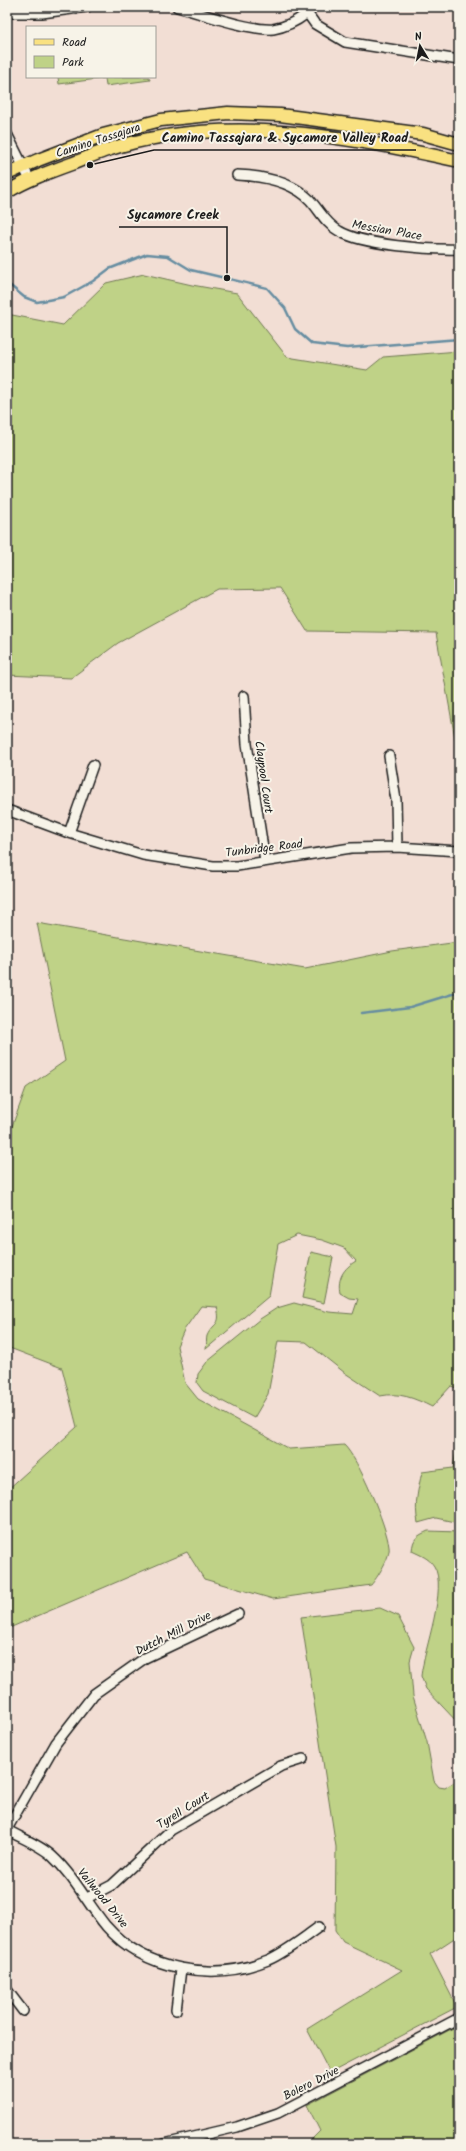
<svg xmlns="http://www.w3.org/2000/svg" width="466" height="2151" viewBox="0 0 466 2151" font-family="Kalam,sans-serif">
<style>
.green{fill:#bfd287;stroke:#6e7752}
.lines{fill:none;stroke-linecap:round;stroke-linejoin:round}
.stream{stroke:#668da1;stroke-width:2.5}
.minor-casing{stroke:#1c1c1c;stroke-width:12}
.major-casing{stroke:#1c1c1c;stroke-width:15}
.minor{stroke:#f7f3e8;stroke-width:9}
.major{stroke:#f9e181;stroke-width:12}
.labels{text-anchor:middle;stroke-width:4;stroke-linejoin:round;paint-order:stroke}
.street-label{font-size:12px;fill:#1c1c1c;stroke:#f7f3e8}
.leader{fill:none;stroke:#1c1c1c;stroke-width:1.5}
.callout-dot{fill:#1c1c1c;stroke:#f7f3e8;stroke-width:1.5}
.callout-label{font-size:13px;text-anchor:middle;font-weight:bold;fill:#1c1c1c;stroke:#f7f3e8;stroke-width:4;stroke-linejoin:round;paint-order:stroke}
</style>
<rect width="100%" height="100%" fill="#f2ded4"/>
<filter id="ink" filterUnits="userSpaceOnUse"><feTurbulence type="fractalNoise" baseFrequency=".025" numOctaves="2"/><feDisplacementMap in="SourceGraphic" scale="8" xChannelSelector="R" yChannelSelector="G"/><feConvolveMatrix kernelMatrix="1 2 1 2 8 2 1 2 1" color-interpolation-filters="sRGB"/></filter>
<g filter="url(#ink)">
<!-- green -->
<path class="green" d="M 58,77 L 149,77 L 150,80 L 106,86 L 105,78 L 59,84 Z
M 144,274 L 192,285 L 237,293 L 287,357 L 367,370 L 383,357 L 459,351 L 459,760 L 436,633 L 307,631 L 280,588 L 217,589 L 118,643 L 71,678 L 7,675 L 7,314 L 63,325 L 106,283 Z
M 37,923 L 305,969 L 392,951 L 459,942 L 459,1389 L 451,1386 L 432,1407 C 414,1398 400,1392 380,1396 L 345,1373 L 306,1342 L 278,1341 L 268,1394 L 254,1418 L 203,1391 L 197,1383 L 198,1374 L 207,1362 L 260,1319 L 277,1308 L 294,1303 L 329,1312 L 353,1314 L 358,1299 L 349,1298 L 340,1293 C 337,1278 344,1268 356,1261 L 344,1248 L 322,1240 L 297,1235 L 278,1244 L 269,1296 L 206,1349 C 207,1346 206,1339 207,1336 C 213,1322 222,1327 217,1307 L 201,1306 L 184,1330 L 177,1346 L 185,1383 L 198,1399 L 289,1449 L 344,1445 C 358,1458 387,1526 389,1547 C 391,1556 377,1578 371,1585 L 273,1599 L 204,1579 L 187,1552 L 7,1629 L 7,1490 L 77,1427 L 62,1368 L 7,1347 L 7,1132 L 10,1132 L 26,1088 L 65,1061 Z
M 311,1252 L 333,1257 L 324,1303 L 302,1298 Z
M 459,1435 L 459,1523 L 436,1518 L 418,1523 C 414,1504 418,1490 422,1472 L 453,1468 Z
M 428,1531 L 459,1532 L 459,1724 L 426,1689 L 421,1676 C 424,1649 448,1588 434,1566 C 429,1558 420,1555 412,1551 C 413,1538 417,1536 428,1531 Z
M 380,1608 L 398,1616 L 414,1647 L 410,1661 L 413,1696 L 427,1742 L 434,1781 L 439,1787 L 445,1788 L 459,1779 L 459,1935 L 430,1954 L 457,2007 L 330,2073 L 307,2029 L 402,1970 L 343,1942 L 335,1930 L 336,1847 L 301,1617 Z
M 459,2025 L 459,2144 L 307,2144 L 320,2131 L 307,2105 Z"/>
<g class="lines">
<!-- stream -->
<path class="stream" d="M 7,283 L 24,297 L 37,302 L 64,297 L 93,281 L 109,269 L 147,254 L 168,256 L 191,270 L 267,288 L 285,308 L 295,329 L 312,344 L 347,348 L 459,339
M 361,1013 L 410,1007 L 459,992"/>
<defs>
<path id="minor" d="M 177,7 C 201,13 250,31 273,29 C 285,27 297,21 306,14
M 303,7 L 315,24 L 345,42 L 459,60
M 7,13 L 42,13 L 87,7
M 7,134 L 30,180
M 237,175 C 263,176 291,181 310,200 C 320,211 326,224 339,231 C 362,245 431,250 459,249
M 244,696 L 247,744 L 265,861
M 389,756 L 396,800 L 397,847
M 7,810 L 69,833 L 143,855 L 213,866 L 237,866 L 351,848 L 397,847 L 459,851
M 69,833 L 93,765
M 7,1829 L 56,1743 L 94,1694 L 145,1658 L 238,1614
M 7,1830 C 21,1838 40,1845 52,1856 C 74,1876 87,1903 106,1926 C 145,1971 214,1982 268,1960 C 286,1952 303,1938 319,1927
M 87,1898 L 112,1885 L 171,1830 L 281,1766 L 303,1759
M 7,1990 L 23,2011
M 176,2010 L 181,1969
M 164,2144 L 237,2127 L 278,2113 L 459,2018"/>
<path id="major" d="M 7,174 L 38,160 L 103,135 L 161,120 L 228,113 L 280,115 L 423,134 L 459,144
M 7,192 C 27,180 49,172 71,164 C 82,160 93,155 104,151 C 219,112 344,136 459,161"/>
</defs>
<!-- minor casing -->
<use href="#minor" class="minor-casing"/>
<!-- major casing -->
<use href="#major" class="major-casing"/>
<!-- minor -->
<use href="#minor" class="minor"/>
<!-- major -->
<use href="#major" class="major"/>
</g>
</g>
<g class="labels">
<!-- street labels -->
<g class="street-label">
<text transform="translate(98 140) rotate(-18)" y="4">Camino Tassajara</text>
<text transform="translate(387 230) rotate(10)" y="4">Messian Place</text>
<text transform="translate(264 777) rotate(82)" y="4">Claypool Court</text>
<text transform="translate(264 848) rotate(-7)" y="4">Tunbridge Road</text>
<text transform="translate(173 1633) rotate(-27)" y="4">Dutch Mill Drive</text>
<text transform="translate(183 1810) rotate(-32)" y="4">Tyrell Court</text>
<text transform="translate(103 1898) rotate(51)" y="4">Vailwood Drive</text>
<text transform="translate(311 2083) rotate(-27)" y="4">Bolero Drive</text>
</g>
</g>
<!-- callouts -->
<path class="leader" d="M90 165L154 150H416M227 278L227 227H119"/>
<g class="callout-dot">
<circle cx="90" cy="165" r="4"/>
<circle cx="227" cy="278" r="4"/>
</g>
<g class="callout-label">
<text x="285" y="142">Camino Tassajara &amp; Sycamore Valley Road</text>
<text x="173" y="219">Sycamore Creek</text>
</g>
<!-- margin -->
<rect width="466" height="2151" fill="none" stroke="#f7f3e8" stroke-width="24"/>
<rect x="12" y="12" width="442" height="2127" fill="none" stroke="#1c1c1c" stroke-width="1.5" filter="url(#ink)"/>
<!-- legend -->
<rect x="26" y="26" width="130" height="52" fill="#f7f3e8" stroke="#9f9d96"/>
<rect x="34" y="39" width="20" height="6" fill="#f9e181" stroke="#9f9d96"/>
<text x="62" y="46" font-size="12" fill="#1c1c1c">Road</text>
<rect x="34" y="56" width="20" height="12" fill="#bfd287" stroke="#9f9d96"/>
<text x="62" y="66" font-size="12" fill="#1c1c1c">Park</text>
<!-- north arrow -->
<g transform="translate(420 46) rotate(350)" stroke="#f7f3e8" stroke-width="3" paint-order="stroke">
<path d="M0-3L7 15L0 10L-7 15Z" fill="#1c1c1c"/>
<text y="-6" font-size="11" font-weight="bold" text-anchor="middle" fill="#1c1c1c">N</text>
</g>
</svg>
